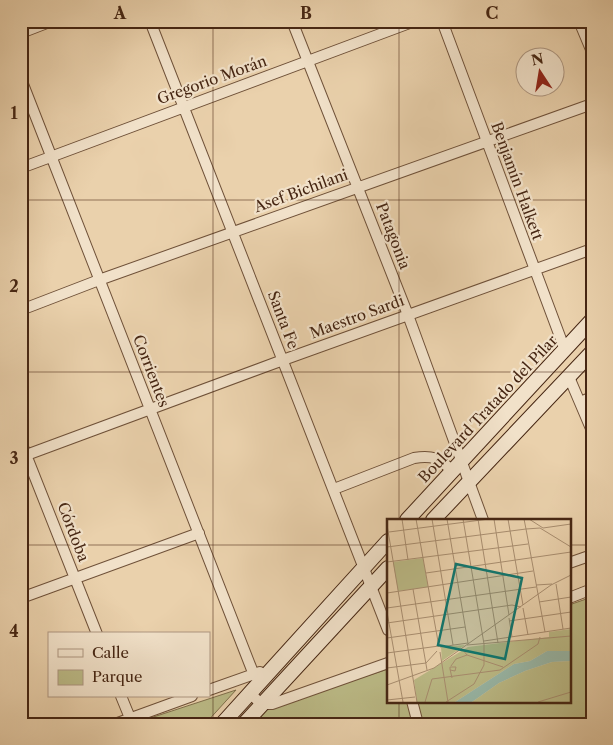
<svg xmlns="http://www.w3.org/2000/svg" width="613" height="745" viewBox="0 0 613 745" font-family="'Libre Caslon Text',serif">
<style>
.green{fill:#bbba86;stroke:#80704c}
.lines{fill:none;stroke-linecap:round;stroke-linejoin:round}
.street-casing{stroke:#6f5139;stroke-width:12}
.secondary-casing{stroke:#462613;stroke-width:16}
.street{stroke:#f1e1c9;stroke-width:10}
.secondary{stroke:#f1e1c9;stroke-width:14}
.grid{fill:none;stroke:#462613;stroke-width:1;stroke-opacity:0.55}
.labels{text-anchor:middle;stroke-width:4.5;stroke-linejoin:round;paint-order:stroke}
.street-label{font-size:15px;fill:#462613;stroke:#f1e1c9}
.inset-road{fill:none;stroke:#a88d6f;stroke-width:1}
.view{fill:#0f766e;fill-opacity:0.15;stroke:#0f766e;stroke-width:2.5}
.inset-edge{fill:none;stroke:#462613;stroke-width:2.5}
.neatline{fill:none;stroke:#462613;stroke-width:2}
.grid-label{font-size:16px;text-anchor:middle;font-weight:bold;fill:#462613}
</style>
<rect width="100%" height="100%" fill="#ead1ac"/>
<filter id="stains"><feTurbulence type="fractalNoise" baseFrequency=".004" numOctaves="4"/><feColorMatrix values="0 0 0 0 .2 0 0 0 0 .09 0 0 0 0 .02 0 0 0 .5 -.17"/></filter>
<radialGradient id="worn" r=".72"><stop offset=".6" stop-color="#630" stop-opacity="0"/><stop offset="1" stop-color="#630" stop-opacity=".3"/></radialGradient>
<!-- green -->
<path class="green" d="M 592,597 L 592,724 L 252,724 L 265,709 L 388,669 L 388,701 L 569,701 L 569,605 Z
M 236,690 L 205,724 L 132,724 Z"/>
<g class="lines">
<defs>
<path id="street" d="M 150,21 L 388,630
M 292,21 L 408,315 L 483,520
M 442,21 L 565,350
M 579,21 L 592,52
M 21,33 L 52,21
M 21,79 L 254,675
M 21,168 L 415,21
M 21,310 L 99,280 L 592,104
M 569,377 L 592,431
M 580,402 L 592,397
M 21,442 L 97,634
M 21,457 L 283,360 L 592,249
M 334,489 L 414,458 C 432,455 440,458 452,471
M 569,563 L 592,555
M 21,598 L 199,533
M 569,598 L 592,589
M 209,690 L 260,672
M 250,693 L 261,704 L 272,704 L 388,663
M 121,696 L 130,718
M 412,701 L 418,724
M 115,724 L 192,696"/>
<path id="secondary" d="M 407,520 L 592,320
M 433,520 L 592,352
M 222,724 L 388,541
M 244,724 L 388,568"/>
</defs>
<!-- street casing -->
<use href="#street" class="street-casing"/>
<!-- secondary casing -->
<use href="#secondary" class="secondary-casing"/>
<!-- street -->
<use href="#street" class="street"/>
<!-- secondary -->
<use href="#secondary" class="secondary"/>
</g>
<!-- grid -->
<path class="grid" d="M 213,21 L 213,724M 399,21 L 399,520M 21,200 L 592,200M 21,372 L 592,372M 21,545 L 388,545M 569,545 L 592,545M 399,701 L 399,724"/>
<g class="labels">
<!-- street labels -->
<g class="street-label">
<text transform="translate(212 80) rotate(-20)" y="5">Gregorio Morán</text>
<text transform="translate(517 181) rotate(70)" y="5">Benjamín Halkett</text>
<text transform="translate(301 191) rotate(-20)" y="5">Asef Bichilani</text>
<text transform="translate(393 236) rotate(69)" y="5">Patagonia</text>
<text transform="translate(357 317) rotate(-20)" y="5">Maestro Sardi</text>
<text transform="translate(283 320) rotate(69)" y="5">Santa Fe</text>
<text transform="translate(151 371) rotate(69)" y="5">Corrientes</text>
<text transform="translate(488 409) rotate(-47)" y="5">Boulevard Tratado del Pilar</text>
<text transform="translate(73 532) rotate(69)" y="5">Córdoba</text>
</g>
</g>
<!-- overview -->
<g transform="translate(387 519)">
<rect width="184" height="184" fill="#ead1ac"/>
<path d="M 36,39 L 41,68 L 11,72 L 6,43 ZM 184,110 L 184,132 L 160,132 L 143,142 L 127,145 L 68,183 L 30,183 L 27,161 L 81,128 L 162,118 L 162,113 ZM 78,126 L 55,142 L 54,128 ZM 184,142 L 184,183 L 85,183 L 112,164 L 138,152 L 165,143 Z" fill="#bbba86"/>
<path d="M 160,132 L 184,132 L 184,142 L 165,143 L 138,152 L 112,164 L 85,183 L 68,183 L 127,145 L 143,142 Z" fill="#98b7a7"/>
<path class="inset-road" d="M 15,0 L 21,41M 29,0 L 52,128M 45,0 L 66,126M 60,0 L 81,124M 91,0 L 111,124M 107,0 L 122,96M 121,0 L 136,86M 137,0 L 139,10 L 153,9 L 184,28M 142,0 L 156,9M 0,6 L 30,183M 156,9 L 184,5M 2,13 L 102,0M 0,28 L 139,10 L 158,113M 0,43 L 141,25M 39,54 L 184,33M 169,65 L 176,110M 149,66 L 165,65M 26,70 L 40,151M 0,74 L 146,52M 152,83 L 184,78M 0,89 L 149,68M 136,89 L 141,116M 0,93 L 16,183M 122,99 L 125,118M 122,102 L 184,93M 0,104 L 125,86 L 134,88M 0,119 L 78,108M 97,122 L 184,109M 80,126 L 184,117M 53,128 L 81,124M 76,131 L 80,136 L 116,148M 53,133 L 61,183M 0,134 L 52,127M 64,147 L 69,140 L 80,136M 0,149 L 39,144 L 50,132M 63,151 L 68,152 L 69,148 L 63,148 L 63,150 L 65,159M 0,166 L 47,149 L 164,66 L 184,56M 0,181 L 28,178M 38,183 L 45,160 L 113,151 L 151,125 L 153,118M 59,183 L 87,165 L 97,146 L 97,125 L 76,0M 151,183 L 184,173"/>
<path class="view" d="M 69,45 L 135,59 L 118,140 L 51,126 Z"/>
<rect width="184" height="184" class="inset-edge"/>
</g>
<!-- margin -->
<rect width="613" height="745" fill="none" stroke="#ead1ac" stroke-width="55"/>
<!-- legend -->
<rect x="48" y="632" width="162" height="65" fill="#f1e1c9" stroke="#ad9680"/>
<rect x="58" y="649" width="25" height="8" fill="#f1e1c9" stroke="#ad9680"/>
<text x="92" y="658" font-size="15" fill="#462613">Calle</text>
<rect x="58" y="670" width="25" height="15" fill="#bbba86" stroke="#ad9680"/>
<text x="92" y="682" font-size="15" fill="#462613">Parque</text>
<!-- north arrow -->
<g transform="translate(540 72) rotate(348)"><circle r="24" fill="#f1e1c9" stroke="#ad9680"/>
<path d="M0-4L9 19L0 12L-9 19Z" fill="#8f2418"/>
<text y="-8" font-size="14" font-weight="bold" text-anchor="middle" fill="#462613">N</text>
</g>
<rect x="28" y="28" width="558" height="690" class="neatline"/>
<g class="grid-label">
<text x="120" y="19">A</text>
<text x="306" y="19">B</text>
<text x="492" y="19">C</text>
<text x="14" y="119">1</text>
<text x="14" y="292">2</text>
<text x="14" y="464">3</text>
<text x="14" y="637">4</text>
</g>
<rect width="100%" height="100%" filter="url(#stains)"/>
<rect width="100%" height="100%" fill="url(#worn)"/>
</svg>
